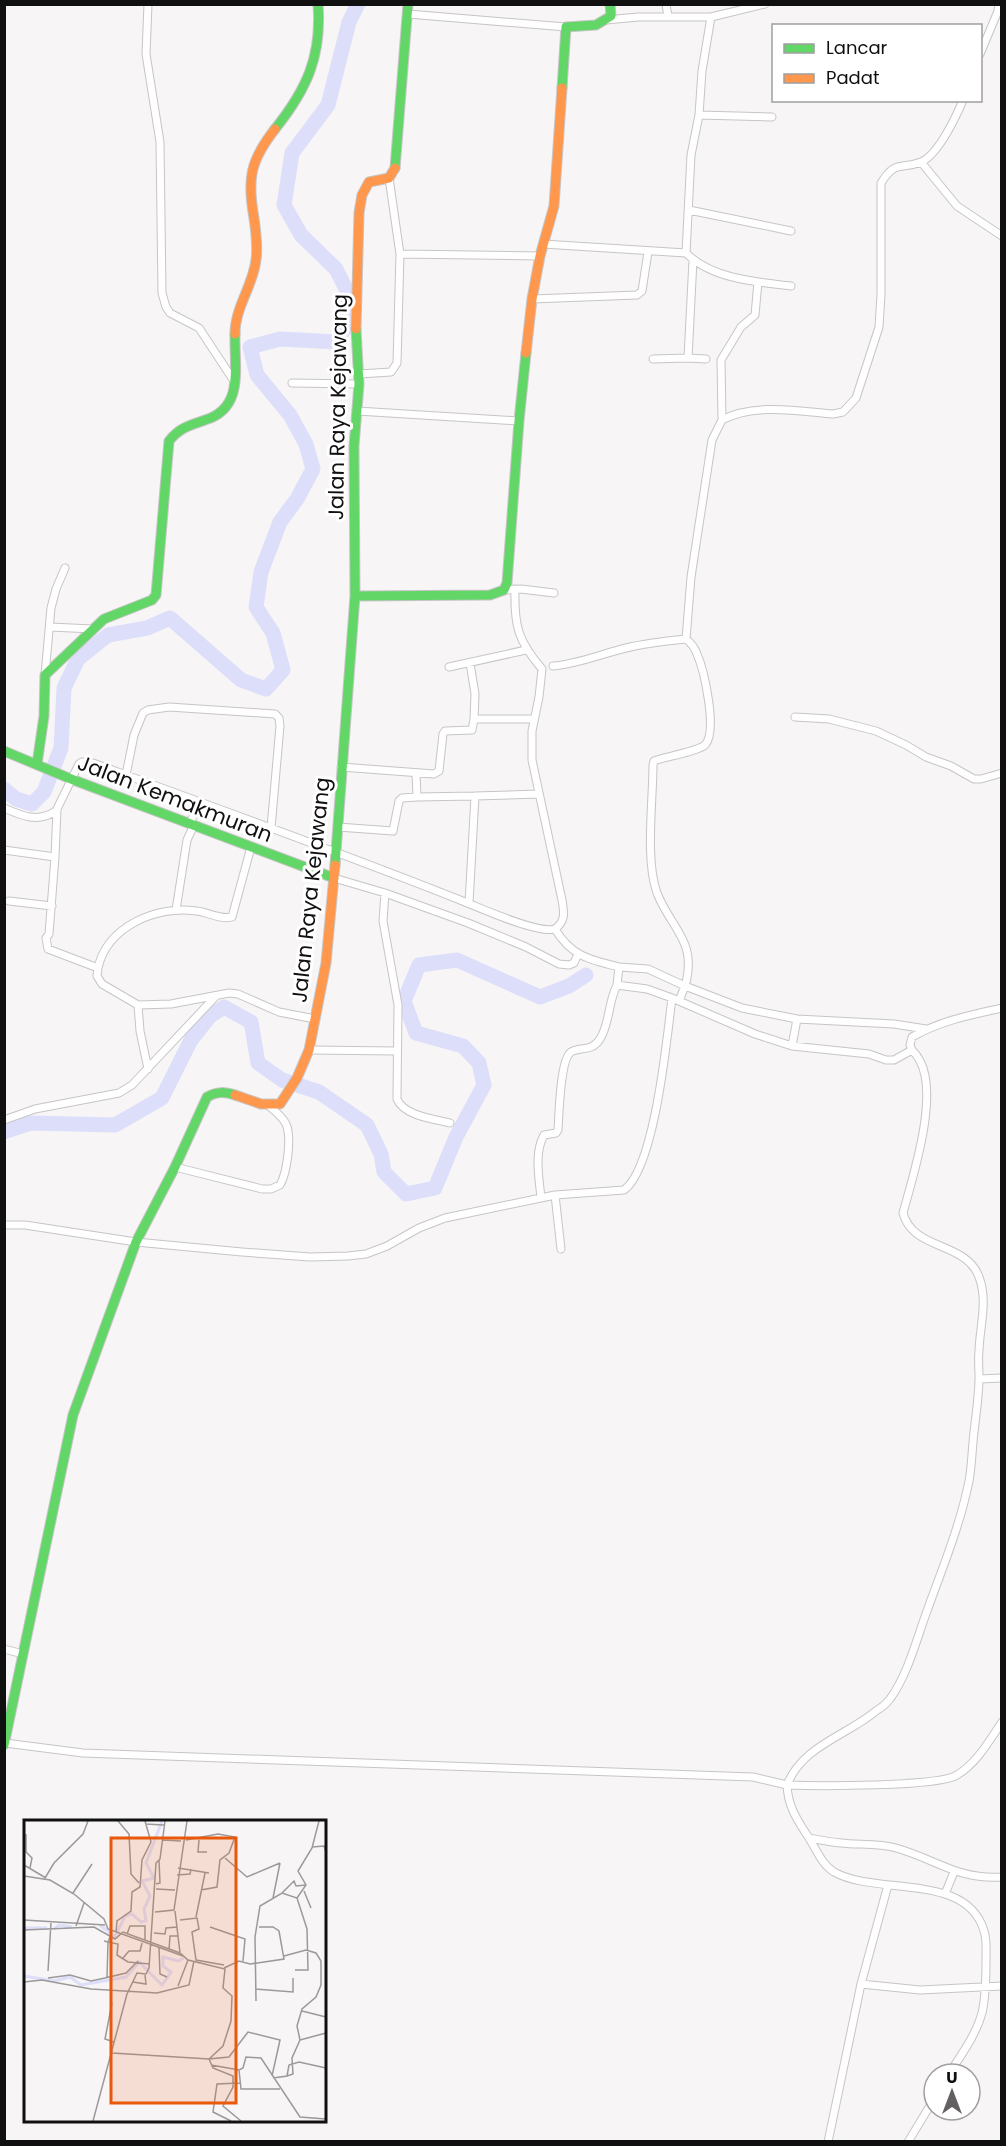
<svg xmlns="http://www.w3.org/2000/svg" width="1006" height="2146" viewBox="0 0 1006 2146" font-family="Poppins,sans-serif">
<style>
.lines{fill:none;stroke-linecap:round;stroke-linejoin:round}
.river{stroke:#dddefa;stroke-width:15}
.street-casing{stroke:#c7c5c6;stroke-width:9}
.fast-casing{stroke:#c7c5c6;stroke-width:11}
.slow-casing{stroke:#c7c5c6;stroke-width:11}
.street{stroke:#fefefe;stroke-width:7}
.fast{stroke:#63d668;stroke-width:9}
.slow{stroke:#ff974d;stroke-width:9}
.labels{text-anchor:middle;stroke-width:6;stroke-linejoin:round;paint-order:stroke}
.street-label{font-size:21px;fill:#111011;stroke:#fff}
.inset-river{fill:none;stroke:#dddefa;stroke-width:3}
.inset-road{fill:none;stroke:#9b999a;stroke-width:1.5}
.view{fill:#e8590c;fill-opacity:0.15;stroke:#e8590c;stroke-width:3}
.inset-edge{fill:none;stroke:#111011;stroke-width:3}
</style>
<rect width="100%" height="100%" fill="#f7f5f6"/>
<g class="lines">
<!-- river -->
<path class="river" d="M 4,789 L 16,799 L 32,804 L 44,792 L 61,748 L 64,688 L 78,659 L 108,635 L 147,628 L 170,618 L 241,680 L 266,689 L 283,670 L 273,633 L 256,607 L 261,572 L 280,522 L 297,499 L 313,469 L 306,444 L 290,415 L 257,375 L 250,347 L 280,339 L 336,342 L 345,328 L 348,293 L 336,269 L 301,235 L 284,205 L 292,153 L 328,105 L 349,22 L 358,4
M 4,1132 L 31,1123 L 115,1125 L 162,1098 L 191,1040 L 210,1016 L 224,1007 L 251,1022 L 258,1063 L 282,1080 L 319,1092 L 367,1125 L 381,1154 L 384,1172 L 406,1194 L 435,1188 L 456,1137 L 484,1085 L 479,1063 L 463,1046 L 416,1033 L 404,1001 L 419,965 L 457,960 L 540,997 L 569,986 L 586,975"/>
<defs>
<path id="street" d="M 148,4 L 146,54 L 160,142 L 162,293 L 166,307 L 170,313 L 199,328 L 234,381
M 666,4 L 668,17
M 408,14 L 566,27
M 711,17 L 702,71 L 699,115 L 772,117
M 606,20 L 638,17 L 711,17 L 765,4
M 980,54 L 998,11 L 999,4
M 921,162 L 957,206 L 1002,236
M 689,210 L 791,231
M 543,244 L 686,253 C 712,279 756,282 791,286
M 686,253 L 691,155 L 699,115
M 400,254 L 540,256
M 693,260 L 688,358 L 706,359
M 532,299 L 637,295 L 642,291 L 648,252
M 653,359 L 688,358
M 359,374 L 391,372 L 397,363 L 400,254 L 389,178
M 292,383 L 359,384
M 357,411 L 519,421
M 722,420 C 753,403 798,411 833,414 L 843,412 L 856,398 L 879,327 L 881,295 L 881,183 C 896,159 901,170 921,162 C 938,155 956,117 963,100
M 515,589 C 514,626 518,641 542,669 L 539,697 L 532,731 L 532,760 L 562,900 C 564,912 566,921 555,929
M 504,590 L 521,589 L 554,593
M 50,627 L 93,629
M 686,639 L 691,577 L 712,440 L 722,420 L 721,360 L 741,327 L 755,315 L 758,282
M 470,663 L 475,694 L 474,719
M 553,666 C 578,664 601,654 626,648 C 646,643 666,641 686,639 C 691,643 695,648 697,654 C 704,670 718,731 705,745 C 698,751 670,756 660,759 L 654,761 L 653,765 C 653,801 645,860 657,893 C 671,929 698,941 685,986 L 742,1008 L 797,1019 L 894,1024 L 926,1029
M 449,667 L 526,650
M 45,675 L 51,608 L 56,589 L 65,568
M 795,717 L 829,719 L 876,731 L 906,745 L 926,757 L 951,766 L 974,779 L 981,779 L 1002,773
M 341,767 L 434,774 L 439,771 L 443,734 L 445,731 L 472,730 L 474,719 L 534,719
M 126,775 L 134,735 L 143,713 L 148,710 L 169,707 L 275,714 L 279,718 L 280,726 L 271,828
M 417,797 L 475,796
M 4,808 C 22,816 38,823 56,811 L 79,764 L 82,762 L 93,763 C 217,808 342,853 465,902 C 483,909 538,934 555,929 C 571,956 590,960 619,967 L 617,985 L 647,989 L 672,998 L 755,1034 L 792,1046 L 869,1054 L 886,1060 L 894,1060 L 912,1050 C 915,1053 918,1057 920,1061 C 939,1096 913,1176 903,1213 C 913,1251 966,1241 979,1277 C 988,1300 980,1326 979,1350 C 978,1359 979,1368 979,1377 C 979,1395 976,1414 974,1432 C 972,1448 972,1465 969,1481 C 960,1526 942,1569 927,1611 C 916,1641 908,1674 890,1699 C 886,1704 881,1708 876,1711 C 846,1736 802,1746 787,1785 L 753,1777 L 83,1753 L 5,1743
M 190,823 L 200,802
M 338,827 L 393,831 L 399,801 L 402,798 L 417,797 L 416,773
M 4,850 L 55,857 L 49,934 L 46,938 L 48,949 L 98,968 L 97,976 L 102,984 L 138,1005 L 171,1004 L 229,993 L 238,994 L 279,1012 L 315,1019
M 55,857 L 57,809
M 334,878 L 385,893 L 468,923 L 526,947 L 559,964 L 569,965 L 574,963 L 578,954
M 385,893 L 383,921 L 398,1005 L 397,1099 C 404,1116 434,1119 450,1123
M 9,901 L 52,906
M 469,903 L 475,796 L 538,794
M 176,910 L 187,840 L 194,825
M 619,967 L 648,969 L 685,986 L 679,1001
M 98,968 C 107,927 156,905 196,911 C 208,912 220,920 232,917 L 251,847
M 138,1005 L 140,1031 L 148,1069
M 792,1046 L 797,1019
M 309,1050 L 397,1051
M 912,1050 L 910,1045 L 912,1037 C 940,1021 970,1015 1002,1008
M 4,1120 L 35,1109 L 119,1093 L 132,1085 L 216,996
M 175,1167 L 262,1189 L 271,1189 L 280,1185 C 287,1173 292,1137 286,1124 C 282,1116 275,1111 269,1106
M 555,1195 L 561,1249
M 541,1198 C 539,1177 534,1153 544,1135 L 556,1133 L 558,1130 C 559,1116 560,1059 571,1052 C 579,1046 591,1053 600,1039 C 610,1023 608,1002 617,985
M 4,1225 L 25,1225 L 136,1242 L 242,1252 L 310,1257 L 348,1256 L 366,1254 L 387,1246 L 419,1228 L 445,1218 L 555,1195 L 624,1190 C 655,1168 667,1037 672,998
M 979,1379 L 1002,1378
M 4,1649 L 23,1654
M 809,1838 C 820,1840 830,1842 841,1843 C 859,1845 878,1843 896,1848 C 936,1859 957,1880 1002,1877
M 945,1894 L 954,1872
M 861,1984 L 888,1885
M 949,2074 C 961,2055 976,2035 982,2013 C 986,1996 986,1977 986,1959 C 986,1950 987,1939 984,1931 C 967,1872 877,1896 834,1872 C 821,1864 816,1848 807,1835 C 796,1818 788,1806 787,1785 C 815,1786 939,1787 957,1775 C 977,1763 989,1741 1002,1722
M 828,2142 L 861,1984 L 920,1990 L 1002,1986
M 908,2142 L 934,2099"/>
<path id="fast" d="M 562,88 L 566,27 L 596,25 L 611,16 L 610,4
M 275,129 C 307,89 322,56 318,4
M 395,168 L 408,4
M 355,596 L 490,595 L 504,590 L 507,583 L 519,421 L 526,353
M 4,751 L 71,779 L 334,878
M 37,764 L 44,716 L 45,675 L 104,619 L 152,600 L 156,595 L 169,441 C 179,428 190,425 205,420 C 245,408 234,367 235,334
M 335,865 L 355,596 L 354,446 L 359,384 L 356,329
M 4,1745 L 73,1415 L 136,1242 L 175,1167 L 207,1097 C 217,1091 225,1092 235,1095"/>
<path id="slow" d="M 356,329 L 359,213 L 362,195 L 369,182 L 389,178 L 395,168
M 235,334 C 235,307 253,286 256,260 C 258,246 256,232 254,218 C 247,179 250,161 275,129
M 526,353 L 532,299 L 540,256 L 554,206 L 562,88
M 235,1095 L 261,1104 L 280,1104 L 297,1078 L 309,1050 L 326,963 L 335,865"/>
</defs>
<!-- street casing -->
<use href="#street" class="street-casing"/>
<!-- fast casing -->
<use href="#fast" class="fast-casing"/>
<!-- slow casing -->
<use href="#slow" class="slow-casing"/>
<!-- street -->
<use href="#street" class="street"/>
<!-- fast -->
<use href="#fast" class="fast"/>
<!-- slow -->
<use href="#slow" class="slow"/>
</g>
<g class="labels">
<!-- street labels -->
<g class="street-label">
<text transform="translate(338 407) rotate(-89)" y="7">Jalan Raya Kejawang</text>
<text transform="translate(175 799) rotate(21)" y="7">Jalan Kemakmuran</text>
<text transform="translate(311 890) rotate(-84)" y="7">Jalan Raya Kejawang</text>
</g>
</g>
<!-- overview -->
<g transform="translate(24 1820)">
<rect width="302" height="302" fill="#f7f5f6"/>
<path class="inset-river" d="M 76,105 L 91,117 L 101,96 L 108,94 L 117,102 L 122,101 L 120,89 L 126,76 L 118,61 L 130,58 L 122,43 L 138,1M 0,108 L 23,108M 30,109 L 35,105 L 48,107M 0,156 L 30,161 L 46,157 L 57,165 L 102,157 L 115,142 L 138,165 L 147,152 L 139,146 L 139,137 L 154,141 L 160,138"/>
<path class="inset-road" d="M 94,1 L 105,14 L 107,54 L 115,63M 121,4 L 140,5M 2,14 L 2,32 L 8,38 L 6,48M 138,20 L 157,21M 162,20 L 194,14 L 211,17 L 205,33 L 196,40 L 193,67 L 177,70M 175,20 L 174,32 L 183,32M 288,27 L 300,26 L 302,32M 201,38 L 223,57 L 256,43M 0,45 L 22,58M 154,48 L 185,53M 153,55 L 166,54 L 167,49M 0,56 L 26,60 L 50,74 L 80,99 L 84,109 L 159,136M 21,58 L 30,43 L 59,14 L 64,1M 132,64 L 136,63 L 135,40M 132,69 L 151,70M 280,71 L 287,88M 49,73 L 68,44M 258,73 L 270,61 L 272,66 L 282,65M 249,78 L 256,43M 273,78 L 282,65 L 274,51 L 288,28 L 295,1M 151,91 L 156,133M 131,92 L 150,90 L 163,1M 172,97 L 181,53M 0,100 L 81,105M 156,100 L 173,98 L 175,109 L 168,112 L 172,140 L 200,145M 52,106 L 60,83M 186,107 L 221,119 L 219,141M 0,110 L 70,107 L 91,119 L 99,112 L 156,133 L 164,140 L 201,149 L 199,168 L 208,176 L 207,201 L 199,226 L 185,239 L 88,233M 92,112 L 93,101 L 107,91 L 108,72 L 116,67 L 118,40 L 127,22 L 121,1M 130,113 L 141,114 L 142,108 L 153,107M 103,114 L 106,106 L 121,106 L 121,120M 86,117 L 84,122 L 94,124 L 93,135 L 104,142 L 126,144M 80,121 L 84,122 L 83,158M 135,128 L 136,154 L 143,157M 145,130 L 146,116 L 154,116M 260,136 L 282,130 L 292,133 L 297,141 L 297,165 L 292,177 L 278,189 L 273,206 L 276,220 L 268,238 L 269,254 L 263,256M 99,138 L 105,131 L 116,131 L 118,123M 200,148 L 215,141 L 226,144 L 260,139 L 255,111 L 249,107 L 235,107M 24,151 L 27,103M 24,158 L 46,155 L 67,161 L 81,158 L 102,153 L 114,141M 0,162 L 18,160 L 67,169 L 133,173 L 165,165 L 170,141M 109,162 L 122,164 L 121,155M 154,166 L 164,140M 231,169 L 269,172 L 269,158M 232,181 L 231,117 L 236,86 L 258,73 L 273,78 L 283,109 L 284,150 L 271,150M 88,183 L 81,219 L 90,222M 278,191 L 302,197M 276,220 L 302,213M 187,245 L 215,250 L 219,248 L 222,237 L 237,238 L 276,297 L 302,299M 215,250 L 217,269 L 256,269M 249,258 L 263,256 L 265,245 L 275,242 L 302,248M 69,301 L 103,174 L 113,153 L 122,154 L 125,148 L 132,43 L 136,39 L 141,1M 207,301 L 189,292 L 193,264 L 216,263M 217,301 L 199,286 L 209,267 L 209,256 L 189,248 L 185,239 L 205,237 L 224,212 L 256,220 L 248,256"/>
<path class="view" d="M 87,18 L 212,18 L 212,283 L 87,283 Z"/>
<rect width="302" height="302" class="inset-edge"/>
</g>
<!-- border -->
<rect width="1006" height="2146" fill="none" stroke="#111011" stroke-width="12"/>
<!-- legend -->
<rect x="772" y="24" width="210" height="78" fill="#ffffff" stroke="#a09fa0" stroke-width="1.5"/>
<rect x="784" y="44" width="30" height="9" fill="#63d668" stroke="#a09fa0" stroke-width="1.5"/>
<text x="826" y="54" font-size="18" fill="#111011">Lancar</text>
<rect x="784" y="74" width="30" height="9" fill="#ff974d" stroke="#a09fa0" stroke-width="1.5"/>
<text x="826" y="84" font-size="18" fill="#111011">Padat</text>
<!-- north arrow -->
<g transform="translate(952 2092)"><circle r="28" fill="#ffffff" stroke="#a09fa0" stroke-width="1.5"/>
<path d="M0-4.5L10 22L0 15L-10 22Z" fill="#626061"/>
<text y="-9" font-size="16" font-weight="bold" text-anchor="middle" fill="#111011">U</text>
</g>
</svg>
